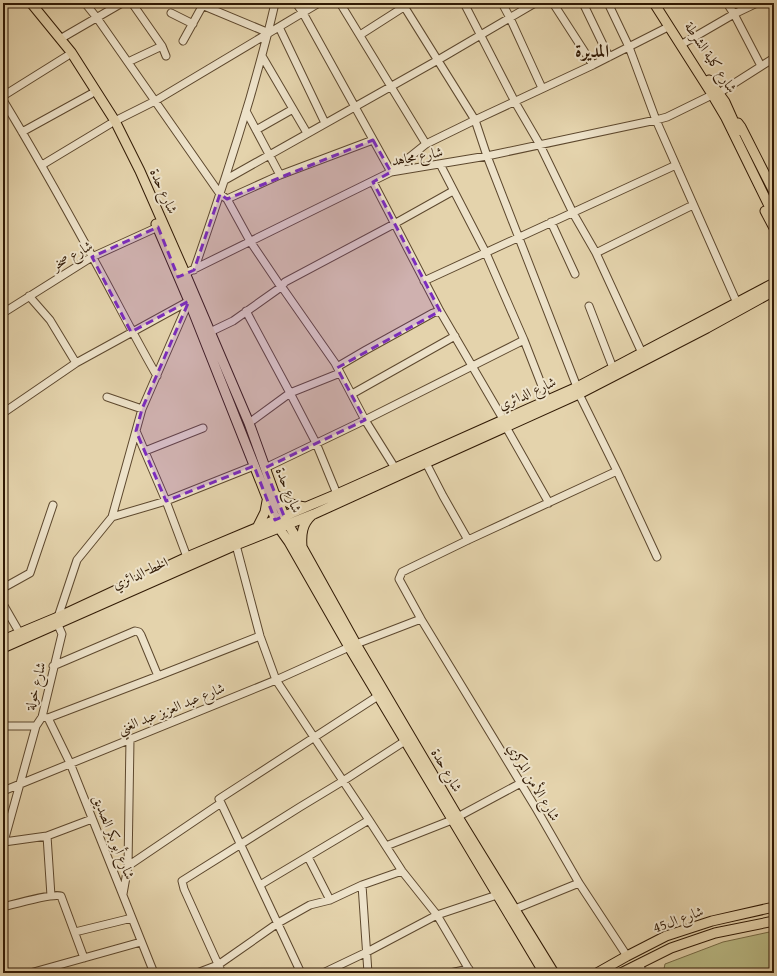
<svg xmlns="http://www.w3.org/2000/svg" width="777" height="976" viewBox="0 0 777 976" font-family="'Gentium Book Plus',Amiri,serif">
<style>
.green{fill:#babb86;stroke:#756a45}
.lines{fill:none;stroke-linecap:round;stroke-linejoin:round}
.minor-casing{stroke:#5d482e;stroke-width:9}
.major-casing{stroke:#301904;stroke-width:11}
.minor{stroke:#ede2c9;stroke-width:7}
.major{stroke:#e4d3ac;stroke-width:9}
.marked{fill:#7b2cbf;fill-opacity:0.2;stroke:#7b2cbf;stroke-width:3;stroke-dasharray:8 5;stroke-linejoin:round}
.labels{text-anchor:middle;stroke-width:4;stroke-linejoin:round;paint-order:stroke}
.street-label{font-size:14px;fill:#301904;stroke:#ede2c9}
.district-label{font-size:18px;font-weight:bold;fill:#301904;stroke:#ede2c9}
</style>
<rect width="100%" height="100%" fill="#e4d3ac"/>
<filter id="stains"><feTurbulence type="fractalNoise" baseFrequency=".005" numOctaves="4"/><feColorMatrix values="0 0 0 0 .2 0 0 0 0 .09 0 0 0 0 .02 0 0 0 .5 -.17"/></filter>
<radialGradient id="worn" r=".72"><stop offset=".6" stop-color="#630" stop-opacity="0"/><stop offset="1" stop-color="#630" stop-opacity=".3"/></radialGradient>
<!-- green -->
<path class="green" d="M 774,931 L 774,973 L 663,973 L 665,964 L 723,942 Z"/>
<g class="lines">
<defs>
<path id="minor" d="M 85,3 L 97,18 L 220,194 L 227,199 L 250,241 L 281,287 L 284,290 L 335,363 L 365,420 L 395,468
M 132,3 L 162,46 L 166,56
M 197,3 L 269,33
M 296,3 L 303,13 L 391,172 L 426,144 L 475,120 L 593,65 L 668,27
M 340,3 L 426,144
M 402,3 L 475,120 L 487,156 L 577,387
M 464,3 L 515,102 L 540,145 L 573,213 L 596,253 L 642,353
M 502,3 L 510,18 L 542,88
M 553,3 L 593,65
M 583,3 L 609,57
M 608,3 L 629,47 L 656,120 L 737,303
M 727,3 L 734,14 L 761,66
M 171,13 L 193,24
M 279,27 L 325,123
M 360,35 L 410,3
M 60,39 L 122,3
M 183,41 L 204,3
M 684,43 L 734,14 L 757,3
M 262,56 L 307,133
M 128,62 L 162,46
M 719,93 L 774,58
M 3,96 L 67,56
M 3,100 C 34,151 63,203 92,256 C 114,296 134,336 157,376
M 246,111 L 280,175
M 115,121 L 155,101 L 319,3
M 256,130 L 293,109
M 22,132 L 91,94
M 440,164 L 486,253 L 524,340 L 547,399
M 42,165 L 110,124
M 225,180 L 438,60 L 535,3
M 373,182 L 440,311 L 503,419
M 227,199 L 280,175 L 373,140
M 551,222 L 575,274
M 596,253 L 693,205
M 194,270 C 214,213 233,155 250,98 C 259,66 268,35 275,3
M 180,276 L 391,172 L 487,156 L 656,120 L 667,117 L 712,95
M 424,281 L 676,165
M 29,296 L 50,320 L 76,363
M 589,306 L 613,368
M 246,311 L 290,393 L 316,443 L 337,494
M 3,313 L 92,257 L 158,227
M 210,332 L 233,321 L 281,287 L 285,282 L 394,224 L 453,191
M 337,367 L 366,350 L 433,313 L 440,311
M 352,394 L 455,336
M 579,394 L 617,471 L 657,557
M 107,397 L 142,409
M 3,413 L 76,363 L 189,301
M 249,423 L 290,393 L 340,373
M 506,427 L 549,503
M 136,431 L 166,501 L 187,557
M 145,451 L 203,428
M 426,463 L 443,496 L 468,540
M 265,468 L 365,420 L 524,340
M 617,471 L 468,540 L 402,572 L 399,579 L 421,619 L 537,810 L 579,883 L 627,956
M 112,517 L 166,501 L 254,466
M 236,545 L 260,636 L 276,680 L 369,820 L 402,871 L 437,915 L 471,973
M 3,588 L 30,573 L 53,505
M 3,604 L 22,637
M 58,617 L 77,560 L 112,517 L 142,409 L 189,301
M 53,666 L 135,631 L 139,632 L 141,635 L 158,676
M 42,717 L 48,718 L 70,763 L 154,973
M 48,718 L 158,676 L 260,636
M 3,726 L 36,726
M 3,791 L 276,680 L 356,644 L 421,619
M 221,803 L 301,973
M 47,836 L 51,896
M 4,842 L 47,836 L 92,819
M 3,845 L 36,726 L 42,717 L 62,634 L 58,625
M 386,846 L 452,820 L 519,784
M 308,857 L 330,900
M 128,866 L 221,803 L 219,799 L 378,696
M 260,885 L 369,820
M 362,885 L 368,973
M 123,894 L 128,866 L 130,739
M 3,907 C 15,904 52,893 61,896 L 84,958
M 515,909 L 579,883
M 75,932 L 132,918
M 639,964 L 643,973
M 30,973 L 141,942
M 197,973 L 218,965 L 278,923 L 310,905 L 330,900 L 362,885 L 402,871
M 222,973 L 184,889 L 182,881 L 300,807 L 343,781 L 405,741
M 323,973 L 367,952 L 437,915 L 497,895
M 450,973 L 469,969"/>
<path id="major" d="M 31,3 L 71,52 L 115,121 L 140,171 L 185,273 L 249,423 L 275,495 L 288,524 L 302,547 L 356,644 L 458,817 L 554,973
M 654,3 L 710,91 L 726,118 L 774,216
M 709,80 L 725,102 L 738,131
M 738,123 L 741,127 L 774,192
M 765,211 L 774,228
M 156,224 L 189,301 L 279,528 L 289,542 L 349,647 L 544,973
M 276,495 C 285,503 294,505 305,507
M 257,528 L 265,512 L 267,501
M 302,547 C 301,534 302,524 312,515
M 3,640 L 58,617 L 187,557 L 337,494 L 577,387 L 774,283
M 3,648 L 236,545 L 314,514 L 426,463 L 579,394 L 707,328 L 774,291
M 597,973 L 627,956 L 666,936 L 712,921 L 774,907
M 621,973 L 671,948 L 715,933 L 774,921"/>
</defs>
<!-- minor casing -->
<use href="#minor" class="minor-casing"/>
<!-- major casing -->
<use href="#major" class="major-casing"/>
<!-- minor -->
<use href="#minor" class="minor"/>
<!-- major -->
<use href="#major" class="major"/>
</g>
<!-- marked area -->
<path class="marked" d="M 373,140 L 391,172 L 373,182 L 440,311 L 337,368 L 365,420 L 265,468 L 284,516 L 275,520 L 254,466 L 166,501 L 136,431 L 142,409 L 189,301 L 131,332 L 92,257 L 158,227 L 178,277 L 194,270 L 220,194 L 227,199 Z"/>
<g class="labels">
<!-- street labels -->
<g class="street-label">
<text transform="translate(711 57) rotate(56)" y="5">شارع كلية الشرطة</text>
<text transform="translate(417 156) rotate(-11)" y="5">شارع مجاهد</text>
<text transform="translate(164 191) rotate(66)" y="5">شارع حدة</text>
<text transform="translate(72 255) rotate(-30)" y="5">شارع صخر</text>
<text transform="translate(527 393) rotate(-24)" y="5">شارع الدائري</text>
<text transform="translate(289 490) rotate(68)" y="5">شارع حدة</text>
<text transform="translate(140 573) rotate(-24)" y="5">الخط الدائري</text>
<text transform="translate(35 686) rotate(-76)" y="5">شارع خولة</text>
<text transform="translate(171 708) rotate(-22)" y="5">شارع عبد العزيز عبد الغني</text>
<text transform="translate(447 770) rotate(60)" y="5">شارع حدة</text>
<text transform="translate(534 782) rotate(59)" y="5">شارع الأمن المركزي</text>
<text transform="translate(114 837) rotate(68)" y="5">شارع أبو بكر الصديق</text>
<text transform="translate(678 919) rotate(-20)" y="5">شارع ال45</text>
</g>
<!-- district labels -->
<g class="district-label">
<text x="592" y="57">المديرة</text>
</g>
</g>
<!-- margin -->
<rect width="777" height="976" fill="none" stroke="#e4d3ac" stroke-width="16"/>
<rect x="4" y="4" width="769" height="968" fill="none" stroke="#301904" stroke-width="2"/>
<rect x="8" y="8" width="761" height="960" fill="none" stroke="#301904"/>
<rect width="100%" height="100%" filter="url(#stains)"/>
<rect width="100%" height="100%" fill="url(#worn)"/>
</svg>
